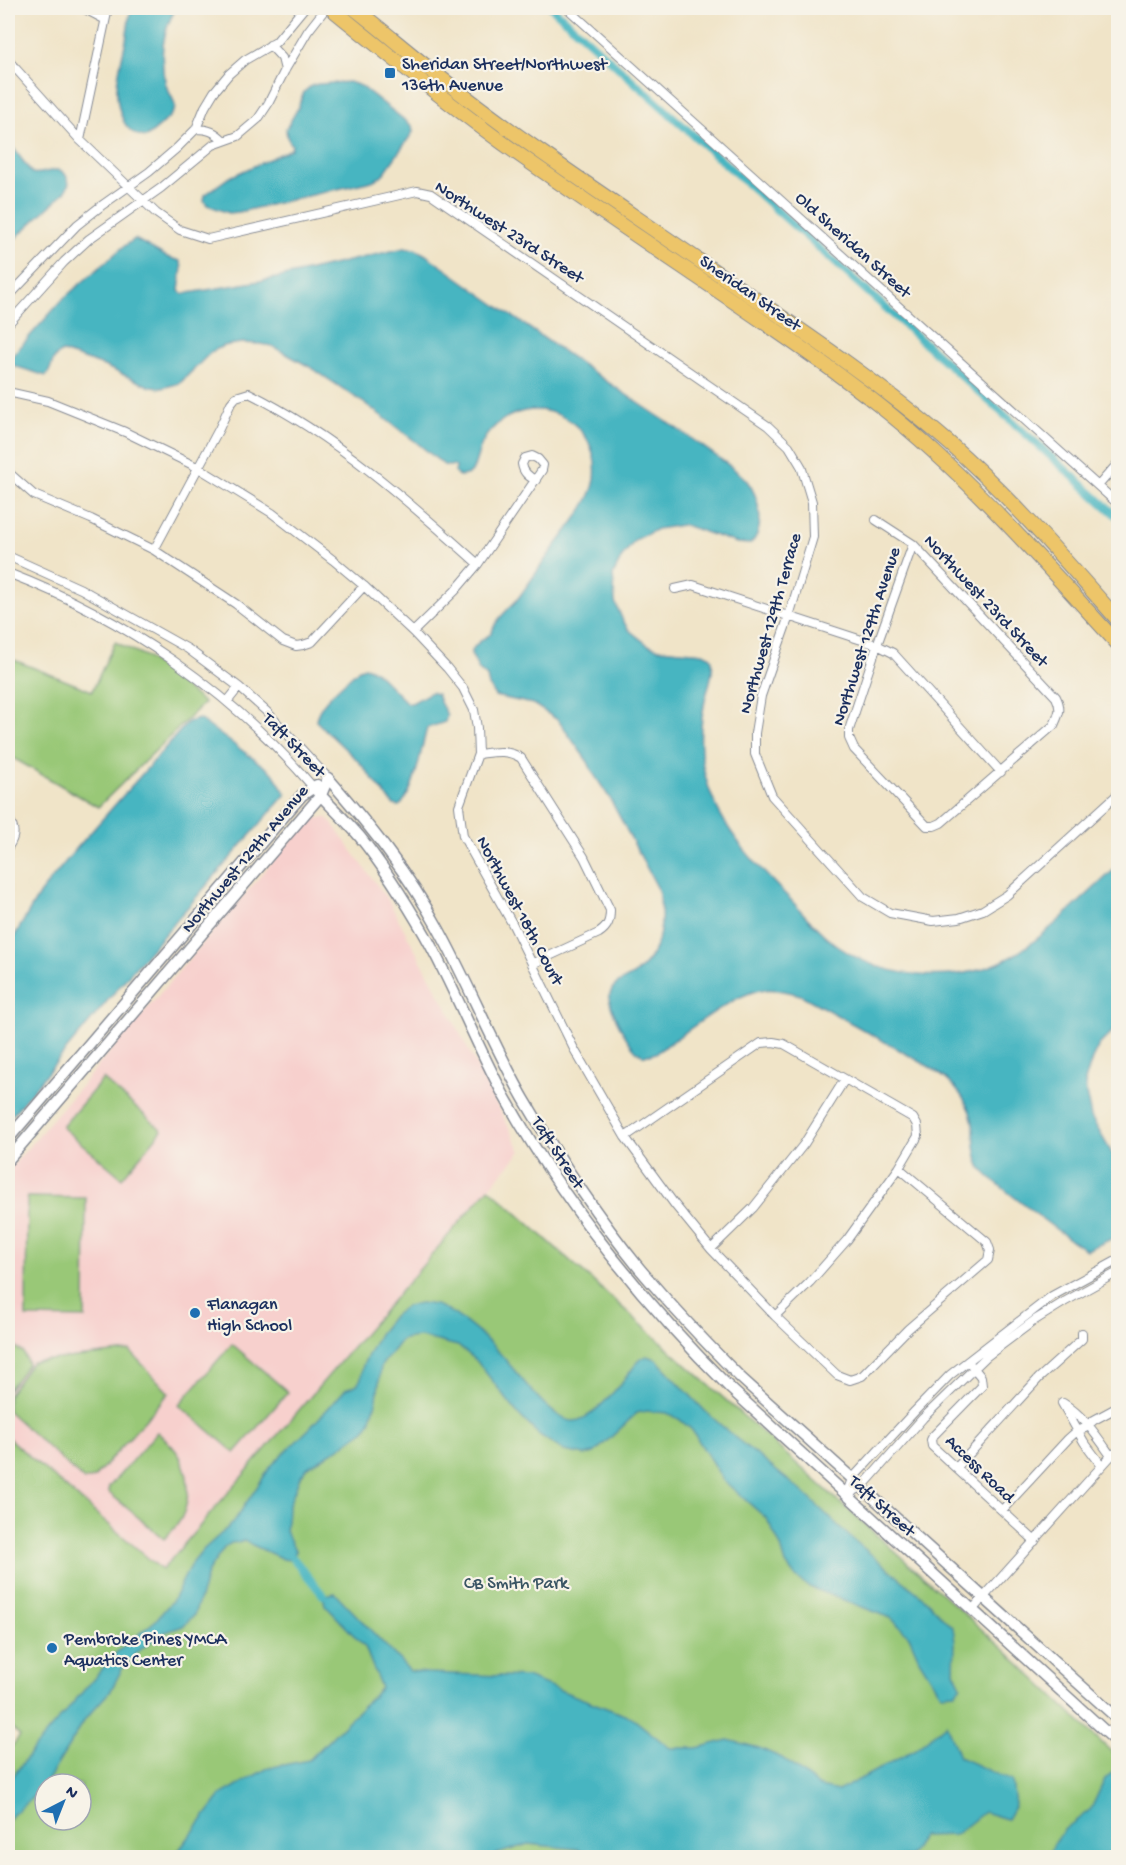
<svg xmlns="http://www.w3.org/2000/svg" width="1126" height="1865" viewBox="0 0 1126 1865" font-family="'Gochi Hand',sans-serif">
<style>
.built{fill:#f7d0cd}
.green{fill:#99c877;stroke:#5a7c6a;stroke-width:1.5;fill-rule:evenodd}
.water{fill:#47b5c1;stroke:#317290;stroke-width:1.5}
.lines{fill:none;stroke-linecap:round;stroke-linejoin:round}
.canal{stroke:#47b5c1;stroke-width:8}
.minor-casing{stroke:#868a93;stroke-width:10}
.tertiary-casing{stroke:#868a93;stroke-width:13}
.primary-casing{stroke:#868a93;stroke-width:16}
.minor{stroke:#fff;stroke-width:8}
.tertiary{stroke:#fff;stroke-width:10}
.primary{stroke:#edc569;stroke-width:14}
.poi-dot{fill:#1f6fb2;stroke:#f7f3e8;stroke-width:2}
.labels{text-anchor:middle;stroke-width:4.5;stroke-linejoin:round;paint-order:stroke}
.poi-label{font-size:18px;fill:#1b2f5e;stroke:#f7f3e8;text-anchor:start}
.street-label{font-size:18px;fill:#1b2f5e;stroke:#f7f3e8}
.park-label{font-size:18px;fill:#3a5564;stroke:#f7f3e8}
</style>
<rect width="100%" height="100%" fill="#f7f3e8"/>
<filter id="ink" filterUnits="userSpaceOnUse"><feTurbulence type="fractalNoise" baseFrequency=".0167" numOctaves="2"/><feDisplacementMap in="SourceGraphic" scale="12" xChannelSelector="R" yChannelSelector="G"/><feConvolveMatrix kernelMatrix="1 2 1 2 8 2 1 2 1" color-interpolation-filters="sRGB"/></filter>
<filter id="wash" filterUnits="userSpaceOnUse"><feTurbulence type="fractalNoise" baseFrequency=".008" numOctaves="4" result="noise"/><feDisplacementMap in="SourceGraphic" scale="24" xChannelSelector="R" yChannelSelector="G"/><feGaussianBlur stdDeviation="1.35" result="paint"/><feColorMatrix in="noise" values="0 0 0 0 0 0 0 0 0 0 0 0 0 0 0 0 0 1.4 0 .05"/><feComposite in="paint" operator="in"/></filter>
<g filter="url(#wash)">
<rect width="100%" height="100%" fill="#f0e4c8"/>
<!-- built -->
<path class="built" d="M 310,818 L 328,818 L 388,900 L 450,1014 L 521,1151 L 162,1571 L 8,1438 L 8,1171 Z"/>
<!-- green -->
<path class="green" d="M 115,642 L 145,656 L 204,703 L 98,807 L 8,755 L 8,661 L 9,658 L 92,691 Z
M 103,1079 L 162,1130 L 122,1178 L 62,1127 Z
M 489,1188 L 1006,1651 L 1118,1758 L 1117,1858 L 8,1857 L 8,1751 L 20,1736 L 8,1725 L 8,1438 L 162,1570 ZM 45,1784 L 81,1784 L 81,1820 L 45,1820 Z
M 27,1197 L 86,1198 L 85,1318 L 26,1317 Z
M 8,1343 L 23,1352 L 28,1364 L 8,1390 Z
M 232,1344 L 288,1392 L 235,1453 L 179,1405 Z
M 130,1351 L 169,1393 L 94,1478 L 84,1480 L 8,1411 L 8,1395 L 32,1362 Z
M 157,1432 C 166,1440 177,1449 182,1461 C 191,1480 190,1508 177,1525 C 173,1530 168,1535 164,1539 L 108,1492 L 109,1487 Z"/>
<!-- water -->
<path class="water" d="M 131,8 L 176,8 C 162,31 159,59 166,85 C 168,92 175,100 175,107 C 175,114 153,133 146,137 C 135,136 129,131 124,122 C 110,94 120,68 126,40 C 128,29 129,18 131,8 Z
M 349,82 L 361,86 L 412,126 L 413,132 L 385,172 L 380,177 L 372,181 L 239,212 L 229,213 L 207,205 L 204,200 L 205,195 L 228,178 L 291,149 L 292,146 L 287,137 L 286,129 L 298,108 L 304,92 L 311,86 L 318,84 Z
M 8,141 L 32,173 C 47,177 62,158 69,183 L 65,192 L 8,245 Z
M 135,239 L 167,257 L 180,261 L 182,267 L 179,291 L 183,294 L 272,279 L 404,248 L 415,249 L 426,255 C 497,306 570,357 643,406 C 669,423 694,440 719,458 C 728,465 739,472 747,481 C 759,496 767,530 750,544 L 737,543 L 687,526 L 682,525 L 657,529 L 635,540 L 622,557 L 613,575 L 615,602 L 623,621 L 629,630 L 648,645 L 660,649 L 703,653 L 711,657 C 716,672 706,690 704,706 C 699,731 699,757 707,782 C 720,828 757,866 790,899 C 804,914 818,931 835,944 C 886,982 965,987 1019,952 C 1054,928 1086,895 1118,866 L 1118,1026 L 1099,1045 L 1092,1059 L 1085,1081 L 1086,1093 L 1091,1117 L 1118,1164 L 1118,1236 L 1087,1250 C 1075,1245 986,1177 981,1168 C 975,1156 975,1144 974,1131 C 972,1101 953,1081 928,1066 L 801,995 C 788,991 774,988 760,990 C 730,996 683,1035 656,1053 C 652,1054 647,1056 643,1055 C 631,1052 608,1008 610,996 C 611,984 624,980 633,975 C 662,955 666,919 657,887 L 609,797 L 593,773 L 588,762 L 558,720 L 533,704 L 495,696 L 489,686 L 487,677 L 479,670 L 471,654 C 473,644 485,638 492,633 C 493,622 508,610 516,601 C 530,583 542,563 556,545 C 569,528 592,501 595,479 C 602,419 531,386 490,431 C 479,443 478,458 472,472 L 466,475 L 459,476 L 455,473 L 456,467 L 453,465 L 450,466 L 444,465 L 416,442 L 367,405 L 310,367 L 272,346 L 261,344 L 241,343 L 223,346 L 211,352 L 180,383 L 162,388 L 151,387 L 104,366 L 63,352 C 51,355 53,368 46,376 L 14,366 L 11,360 L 12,356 L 64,298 L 123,247 Z
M 365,667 L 375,671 L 407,703 L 412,703 L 431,692 L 437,694 L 440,702 L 447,715 L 445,722 L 427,728 C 421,748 415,794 399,806 L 394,805 L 360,763 L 316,721 C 317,703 346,682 359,669 Z
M 199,719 L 273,773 L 286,794 L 128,976 L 8,1120 L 8,947 L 40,893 L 76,849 L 188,722 Z
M 420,1303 C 426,1304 433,1304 438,1306 C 455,1312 478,1332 491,1344 C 510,1361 549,1422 574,1421 C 596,1419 627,1376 640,1359 L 647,1356 L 656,1359 L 705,1411 L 732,1435 L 804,1493 L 849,1536 L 926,1600 L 953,1628 L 955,1641 L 954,1671 L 961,1686 L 955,1693 L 941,1694 L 919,1659 L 909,1636 L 891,1618 L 807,1586 L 794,1575 L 786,1564 L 781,1547 L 767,1519 L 723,1480 L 692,1430 L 679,1419 L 667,1413 L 646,1411 L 637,1413 L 594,1453 L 585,1455 L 564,1451 L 538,1434 L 519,1415 L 476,1360 L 458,1346 L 421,1337 L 408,1338 L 401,1340 L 381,1366 L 377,1399 L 370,1422 L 365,1430 L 333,1452 L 308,1467 L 300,1477 L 288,1507 L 287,1521 L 285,1530 L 296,1552 L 289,1560 L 283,1559 L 244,1541 L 231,1543 L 224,1548 L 207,1573 L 203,1589 L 194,1615 L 183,1626 L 163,1633 L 137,1652 L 122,1669 L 111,1690 L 86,1718 L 43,1788 L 8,1819 L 8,1783 L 34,1748 L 117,1652 L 155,1621 L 173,1600 L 190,1566 L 204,1549 L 233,1523 L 271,1466 L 309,1429 L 346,1389 L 358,1384 L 361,1378 L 363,1365 L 379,1334 L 394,1315 L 407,1306 Z
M 335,1593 L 410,1671 L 427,1673 L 526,1677 L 632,1718 L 670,1748 L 697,1748 L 728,1740 L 759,1748 L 782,1758 L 820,1787 L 838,1791 L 914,1750 L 946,1724 L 959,1757 L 1012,1781 L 1015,1805 L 1007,1819 L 984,1812 L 955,1835 L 922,1836 L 910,1857 L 608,1858 L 577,1849 L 528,1844 L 494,1855 L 490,1858 L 164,1857 L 176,1854 L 222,1794 L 268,1768 L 309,1760 L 381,1688 L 365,1647 L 325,1605 L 323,1595 Z
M 1115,1770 L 1118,1772 L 1118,1842 L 1106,1857 L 1048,1857 L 1055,1842 L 1065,1829 L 1091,1809 L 1105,1779 Z"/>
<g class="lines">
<!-- canal -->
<path class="canal" d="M 552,8 L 1118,517
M 293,1558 L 323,1595"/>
</g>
</g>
<g filter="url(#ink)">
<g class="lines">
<defs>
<path id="minor" d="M 83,8 L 104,19
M 567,8 L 1118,504
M 270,45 L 282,58 L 285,70
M 8,60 L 80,140 L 156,213 L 180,230 L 208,239 L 417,191 L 431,194 L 768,426 L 789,446 L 801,466 L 812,502 L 813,537 L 789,616 L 761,696 L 755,733 L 755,754 L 772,796 L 863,897 L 890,913 L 933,921 L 959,918 L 983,910 L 1007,895 L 1118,794
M 196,129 C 208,129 216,132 224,141
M 80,140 L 108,8
M 8,297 L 77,225 L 101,206 L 149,172 L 177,148 L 196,129 L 205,107 L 214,92 L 229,74 L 245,60 L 276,42 L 304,8
M 8,324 L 64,262 L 89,239 L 161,188 L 213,145 L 238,136 L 258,119 L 268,104 L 285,70 L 308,31 L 326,8
M 8,392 L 48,401 L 125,432 L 197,467 L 272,513 L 333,560 L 364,586 L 413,632 L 447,668 L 463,688 L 474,710 L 477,728 L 478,754 L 459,806 L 463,836 L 513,925 L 574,1049 L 625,1137 L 675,1205 L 711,1249 L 775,1316 L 837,1375 L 850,1380 L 862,1376 L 908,1329 L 988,1260 L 990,1250 L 987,1242 L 899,1168
M 8,472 L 34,495 L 91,519 L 154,550 L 236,604 L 283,641 L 296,646 L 303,645 L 312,642 L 364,586
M 1098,486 L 1118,463
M 876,520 L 913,544 L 1056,697 C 1062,709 1059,714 1054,725 L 941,823 L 934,826 L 927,826 L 854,749 L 849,738 L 849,730 L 877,645 L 913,544
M 154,550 L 219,429 L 231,403 L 236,397 L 249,393 C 335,436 407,500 478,564
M 8,556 L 81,589 L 188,649 L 239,687 L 267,712 L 328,778
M 8,573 C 125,618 231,691 313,787
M 675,589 L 693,585 L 877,645 L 893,653 L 1001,772
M 413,632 L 455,591 L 478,564 L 542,470 L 543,465 L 538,459 L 532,456 L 525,458 L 522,464 C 523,471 528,477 536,480
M 227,702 L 239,687
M 478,754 C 494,752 507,749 521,758 L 584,857 L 610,910 C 610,921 608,927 599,933 L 532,964
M 8,817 C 15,829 16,836 8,847
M 625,1137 L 761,1043 L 773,1042 L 784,1044 L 913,1118 L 917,1125 L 918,1136 L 899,1168 L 847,1240 L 810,1282 L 775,1316
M 711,1249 L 753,1208 L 804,1144 L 845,1079
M 972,1366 L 981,1377 L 982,1386 L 933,1436 L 931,1440 L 932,1446 L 1035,1541
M 1062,1403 L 1084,1442 L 1102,1466
M 1063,1403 C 1084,1416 1097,1436 1111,1456
M 959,1465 L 1039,1378 L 1082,1339 L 1082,1333
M 846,1495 L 852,1479 L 915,1411 L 950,1375 L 1052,1296 L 1118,1260
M 846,1495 L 862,1487 L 923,1418 L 987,1356 L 1035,1320 L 1064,1302 L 1118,1272
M 1005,1507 L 1068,1439 L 1077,1431 L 1085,1428 L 1094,1420 L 1118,1407
M 973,1609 L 1090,1479 L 1111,1456 L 1118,1451"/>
<path id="tertiary" d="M 328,778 C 369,825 408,873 438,928 C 469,984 492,1043 524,1099 C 558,1157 596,1215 639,1268 C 671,1306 706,1343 741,1378 L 1118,1719
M 313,787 C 328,804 345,819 360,837 C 384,867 406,902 425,935 C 454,987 475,1042 503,1094 C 564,1203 642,1301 730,1388 L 1118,1743
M 8,1139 L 302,795 L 317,785
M 8,1160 L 321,795 L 328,778"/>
<path id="primary" d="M 331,8 C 394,59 457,111 524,158 C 595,208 667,256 739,305 C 787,338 835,370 880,406 C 969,476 1042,561 1118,644
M 354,8 C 386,33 417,60 450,85 C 527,145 608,198 688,253 C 776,314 867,372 948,442 C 1010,496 1064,559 1118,620"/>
</defs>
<!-- minor casing -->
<use href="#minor" class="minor-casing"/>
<!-- tertiary casing -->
<use href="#tertiary" class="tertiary-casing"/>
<!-- primary casing -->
<use href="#primary" class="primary-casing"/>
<!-- minor -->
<use href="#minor" class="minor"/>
<!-- tertiary -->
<use href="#tertiary" class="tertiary"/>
<!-- primary -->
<use href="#primary" class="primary"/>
</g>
</g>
<!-- markers -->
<g class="poi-dot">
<rect x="384" y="67" width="12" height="12" rx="3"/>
<circle cx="195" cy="1313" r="6"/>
<circle cx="52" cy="1648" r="6"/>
</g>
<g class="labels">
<!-- poi labels -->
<g class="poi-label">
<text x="402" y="69">Sheridan Street/Northwest<tspan x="402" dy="21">136th Avenue</tspan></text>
<text x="207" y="1309">Flanagan<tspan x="207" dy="21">High School</tspan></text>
<text x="64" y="1644">Pembroke Pines YMCA<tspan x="64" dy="21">Aquatics Center</tspan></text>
</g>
<!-- street labels -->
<g class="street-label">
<text transform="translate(510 231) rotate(33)" y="6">Northwest 23rd Street</text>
<text transform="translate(854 244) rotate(42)" y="6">Old Sheridan Street</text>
<text transform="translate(751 292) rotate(35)" y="6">Sheridan Street</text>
<text transform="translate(987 600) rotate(47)" y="6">Northwest 23rd Street</text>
<text transform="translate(769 623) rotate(-74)" y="6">Northwest 129th Terrace</text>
<text transform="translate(865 636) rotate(-72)" y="6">Northwest 129th Avenue</text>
<text transform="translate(295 744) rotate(46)" y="6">Taft Street</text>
<text transform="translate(244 858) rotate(-50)" y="6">Northwest 129th Avenue</text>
<text transform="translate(521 910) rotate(62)" y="6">Northwest 18th Court</text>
<text transform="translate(559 1152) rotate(57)" y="6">Taft Street</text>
<text transform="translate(981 1468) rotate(44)" y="6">Access Road</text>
<text transform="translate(883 1505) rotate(42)" y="6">Taft Street</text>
</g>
<!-- park labels -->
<g class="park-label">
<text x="516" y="1588">CB Smith Park</text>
</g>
</g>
<!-- margin -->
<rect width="1126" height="1865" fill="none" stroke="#f7f3e8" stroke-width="30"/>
<!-- north arrow -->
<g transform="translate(63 1802) rotate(42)"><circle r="28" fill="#f7f3e8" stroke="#9fa5b1" stroke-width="1.5"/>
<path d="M0-4.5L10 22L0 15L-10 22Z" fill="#1f6fb2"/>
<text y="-9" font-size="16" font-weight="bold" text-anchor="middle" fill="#1b2f5e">N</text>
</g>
</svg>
